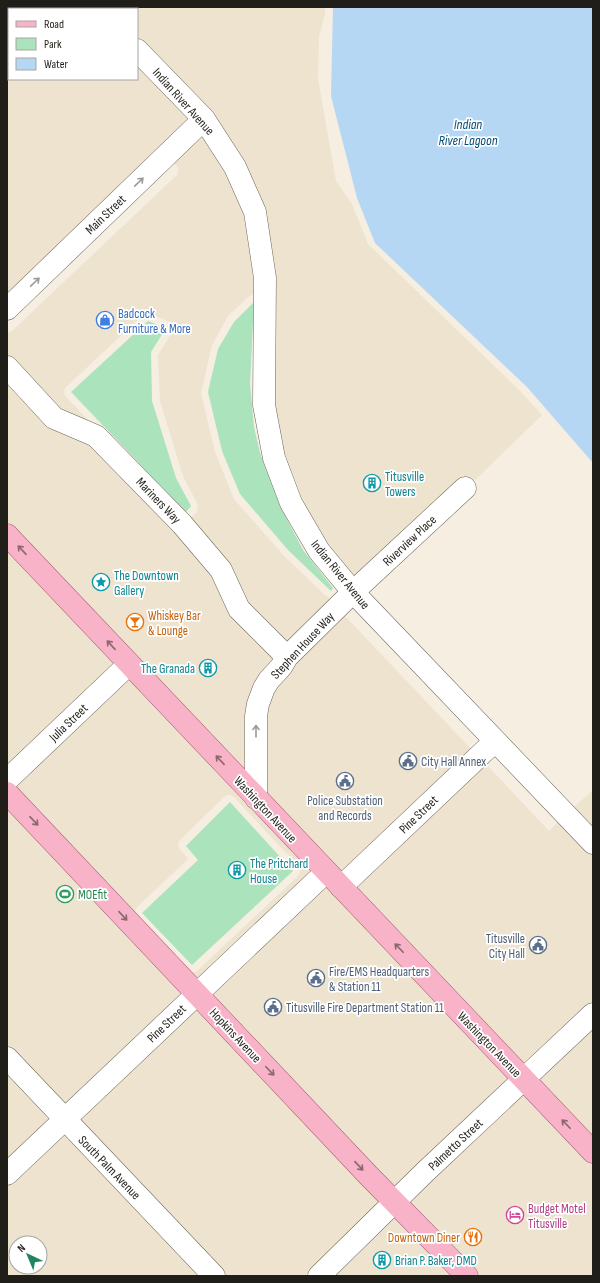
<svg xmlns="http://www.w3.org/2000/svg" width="600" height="1283" viewBox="0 0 600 1283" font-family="'Sofia Sans Condensed',sans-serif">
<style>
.built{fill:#ede3cf;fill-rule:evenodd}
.green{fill:#aae3bc}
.water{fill:#b6d7f3}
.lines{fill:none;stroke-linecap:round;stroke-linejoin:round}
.minor-casing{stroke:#6c675b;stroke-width:23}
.major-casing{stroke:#aa5e74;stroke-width:23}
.minor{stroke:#fff;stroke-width:22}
.major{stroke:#f8b3c9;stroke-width:22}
.oneway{stroke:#9b9a98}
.oneway2{stroke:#8c6871}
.labels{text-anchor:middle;stroke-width:3.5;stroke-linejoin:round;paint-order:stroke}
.street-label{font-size:13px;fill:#201e19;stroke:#fff}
.shop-label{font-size:13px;fill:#366cbe;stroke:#fff;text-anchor:start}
.culture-label{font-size:13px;fill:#0d838f;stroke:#fff;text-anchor:start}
.food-label{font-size:13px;fill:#c56008;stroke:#fff;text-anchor:start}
.service-label{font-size:13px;fill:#4e5e75;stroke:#fff;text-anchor:start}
.leisure-label{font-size:13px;fill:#27864d;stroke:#fff;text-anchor:start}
.hotel-label{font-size:13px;fill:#b23c85;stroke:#fff;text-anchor:start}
.water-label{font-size:14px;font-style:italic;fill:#004a74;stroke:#fff}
</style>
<rect width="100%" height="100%" fill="#f5eee1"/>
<!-- built -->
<path class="built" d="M 7,7 L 83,7 L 85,9 L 9,9 L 9,79 L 137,79 L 137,62 L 191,118 L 7,296 Z
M 106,7 L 325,7 L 325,14 L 319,36 L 318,79 L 336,181 L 352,204 L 368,244 L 521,392 L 542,415 L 472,483 L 464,476 L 353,579 L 326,546 L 299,500 L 282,457 L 273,405 L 274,277 L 204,108 L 137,39 L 137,9 L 108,9 Z
M 203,133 L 227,170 L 246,214 L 256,296 L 252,295 L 248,297 L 228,316 L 212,345 L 201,393 L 215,452 L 234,499 L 283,555 L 326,596 L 330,598 L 334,598 L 287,644 L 246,604 L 189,519 L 197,512 L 198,505 L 183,476 L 160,401 L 158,355 L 173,331 L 173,326 L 170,322 L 150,314 L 144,314 L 65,388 L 64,393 L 66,397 L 94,426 L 59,410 L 7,355 L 7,333 L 12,331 L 177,175 L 179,168 L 173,162 Z
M 7,380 L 92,443 L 176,529 L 276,657 L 247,777 L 7,522 Z
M 7,547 L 116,663 L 7,767 Z
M 344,615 L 472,750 L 340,875 L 265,796 L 265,718 L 273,693 L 295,663 Z
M 129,676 L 247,801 L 247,806 L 252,807 L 313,870 L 196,981 L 13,787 ZM 226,795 L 231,795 L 235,798 L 298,866 L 300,872 L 298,876 L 196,972 L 192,972 L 187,970 L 136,915 L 135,911 L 137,907 L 188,859 L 179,848 L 178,844 L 180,840 Z
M 485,763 L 549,831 L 560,820 L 593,855 L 593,1001 L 523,1067 L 353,888 Z
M 593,790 L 593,831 L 572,809 Z
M 7,805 L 184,993 L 64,1107 L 7,1046 Z
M 326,884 L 511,1078 L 394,1189 L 209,995 Z
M 197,1007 L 382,1201 L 305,1276 L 226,1276 L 77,1121 Z
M 593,1027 L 593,1140 L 537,1080 Z
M 7,1070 L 52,1118 L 7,1161 Z
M 525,1091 L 593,1164 L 593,1276 L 478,1276 L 407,1203 Z
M 65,1132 L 203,1276 L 7,1276 L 7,1186 ZM 16,1243 L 40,1243 L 40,1267 L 16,1267 Z
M 395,1214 L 456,1276 L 332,1276 Z"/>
<!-- green -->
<path class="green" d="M 254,302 L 250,384 L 254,427 L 260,453 L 282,510 L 303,550 L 333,588 L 331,591 L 288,550 L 240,494 L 222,451 L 208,392 L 218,349 L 234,322 Z
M 148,321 L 166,328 L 151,352 L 152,401 L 176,478 L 191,506 L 186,512 L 71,392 Z
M 230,802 L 293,871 L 192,965 L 142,913 L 198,860 L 186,846 Z"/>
<!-- water -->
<path class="water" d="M 333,7 L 593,7 L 593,463 L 527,387 L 375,243 L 357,198 L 331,96 Z"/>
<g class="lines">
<defs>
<path id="minor" d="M 94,7 L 96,9
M 137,50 L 204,119 L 235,167 L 255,212 L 265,278 L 264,405 L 274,458 L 291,503 L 319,551 L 353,592 L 593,843
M 7,309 L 204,119
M 7,367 L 54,418 L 96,436 L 182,524 L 221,570 L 239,609 L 287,657
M 7,780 L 129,664
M 256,798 L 256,716 L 258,704 L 264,688 L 269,680 L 281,667 L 287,657 L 353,592 L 465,488
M 341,887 L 495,741
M 7,1058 L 214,1276
M 7,1174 L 326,872
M 319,1276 L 425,1172 L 593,1014"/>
<path id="major" d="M 7,535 L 593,1152
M 7,793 L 369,1176 L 467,1276"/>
</defs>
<!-- minor casing -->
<use href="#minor" class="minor-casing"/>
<!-- major casing -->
<use href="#major" class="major-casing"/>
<!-- minor -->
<use href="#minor" class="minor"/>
<!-- major -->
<use href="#major" class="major"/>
</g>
<!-- one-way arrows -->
<defs><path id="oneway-shaft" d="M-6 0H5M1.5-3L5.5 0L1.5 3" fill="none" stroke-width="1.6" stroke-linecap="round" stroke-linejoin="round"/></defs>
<g class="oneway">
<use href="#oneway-shaft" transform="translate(139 182) rotate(-44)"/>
<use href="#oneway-shaft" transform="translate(35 282) rotate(-44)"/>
<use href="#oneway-shaft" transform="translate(256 731) rotate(-90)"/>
</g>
<g class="oneway2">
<use href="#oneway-shaft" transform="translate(22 550) rotate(-133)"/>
<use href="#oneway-shaft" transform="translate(111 645) rotate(-133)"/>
<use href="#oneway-shaft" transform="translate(220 760) rotate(-133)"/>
<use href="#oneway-shaft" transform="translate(34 821) rotate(47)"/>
<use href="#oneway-shaft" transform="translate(123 916) rotate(47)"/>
<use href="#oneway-shaft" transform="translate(399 948) rotate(-134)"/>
<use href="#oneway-shaft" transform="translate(270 1071) rotate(46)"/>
<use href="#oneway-shaft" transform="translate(566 1124) rotate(-134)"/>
<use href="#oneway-shaft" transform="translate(359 1166) rotate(47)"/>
</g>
<!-- icons -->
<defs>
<symbol id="shop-ring" viewBox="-11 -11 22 22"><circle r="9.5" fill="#fff" stroke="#3f7fe0" stroke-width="1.5"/><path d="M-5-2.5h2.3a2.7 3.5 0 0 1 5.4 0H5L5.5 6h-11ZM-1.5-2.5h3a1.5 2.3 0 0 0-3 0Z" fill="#3f7fe0"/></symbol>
<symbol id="building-ring" viewBox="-11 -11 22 22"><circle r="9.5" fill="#fff" stroke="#0f9aa8" stroke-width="1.5"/><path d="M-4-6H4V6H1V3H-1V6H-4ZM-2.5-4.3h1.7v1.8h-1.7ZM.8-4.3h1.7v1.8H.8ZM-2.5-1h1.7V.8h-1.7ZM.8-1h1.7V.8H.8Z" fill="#0f9aa8"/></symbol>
<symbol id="sight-ring" viewBox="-11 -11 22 22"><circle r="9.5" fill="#fff" stroke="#0f9aa8" stroke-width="1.5"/><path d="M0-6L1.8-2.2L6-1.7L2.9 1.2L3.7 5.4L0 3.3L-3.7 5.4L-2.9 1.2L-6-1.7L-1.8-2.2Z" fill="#0f9aa8"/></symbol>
<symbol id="bar-ring" viewBox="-11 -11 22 22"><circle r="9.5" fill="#fff" stroke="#e8710a" stroke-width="1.5"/><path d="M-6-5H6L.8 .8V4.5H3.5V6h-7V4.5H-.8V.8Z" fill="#e8710a"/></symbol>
<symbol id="civic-ring" viewBox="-11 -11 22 22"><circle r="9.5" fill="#fff" stroke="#5c6f8a" stroke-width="1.5"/><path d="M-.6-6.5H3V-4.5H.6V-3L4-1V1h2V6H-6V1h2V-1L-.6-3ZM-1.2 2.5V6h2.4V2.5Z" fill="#5c6f8a"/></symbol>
<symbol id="stadium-ring" viewBox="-11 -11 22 22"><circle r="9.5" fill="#fff" stroke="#2e9e5b" stroke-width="1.5"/><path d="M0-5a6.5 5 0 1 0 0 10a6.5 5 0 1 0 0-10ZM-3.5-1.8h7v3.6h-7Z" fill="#2e9e5b"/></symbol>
<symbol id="hotel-ring" viewBox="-11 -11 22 22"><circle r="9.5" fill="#fff" stroke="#d1479c" stroke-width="1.5"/><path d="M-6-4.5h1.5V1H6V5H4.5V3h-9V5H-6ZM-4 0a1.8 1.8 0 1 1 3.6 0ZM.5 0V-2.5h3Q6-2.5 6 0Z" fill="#d1479c"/></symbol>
<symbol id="restaurant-ring" viewBox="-11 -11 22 22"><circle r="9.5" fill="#fff" stroke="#e8710a" stroke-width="1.5"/><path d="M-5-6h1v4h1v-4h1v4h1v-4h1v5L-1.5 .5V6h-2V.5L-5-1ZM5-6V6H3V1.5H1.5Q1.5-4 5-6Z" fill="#e8710a"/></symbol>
</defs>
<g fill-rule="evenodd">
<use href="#shop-ring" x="95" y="310" width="20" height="20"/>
<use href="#building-ring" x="362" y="473" width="20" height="20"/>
<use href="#sight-ring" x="91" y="572" width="20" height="20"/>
<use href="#bar-ring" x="125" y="612" width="20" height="20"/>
<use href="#building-ring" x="198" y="658" width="20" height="20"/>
<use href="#civic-ring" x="398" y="751" width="20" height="20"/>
<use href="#civic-ring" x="335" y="771" width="20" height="20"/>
<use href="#building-ring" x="227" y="860" width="20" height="20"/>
<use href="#stadium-ring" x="55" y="884" width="20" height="20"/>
<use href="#civic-ring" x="528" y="935" width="20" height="20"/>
<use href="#civic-ring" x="306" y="968" width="20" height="20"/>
<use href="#civic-ring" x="263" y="997" width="20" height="20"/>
<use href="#hotel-ring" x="505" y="1205" width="20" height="20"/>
<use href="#restaurant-ring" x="463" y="1227" width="20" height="20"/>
<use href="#building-ring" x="372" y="1250" width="20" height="20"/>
</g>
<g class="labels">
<!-- street labels -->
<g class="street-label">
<text transform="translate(184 101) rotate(48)" y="5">Indian River Avenue</text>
<text transform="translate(105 214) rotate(-44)" y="5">Main Street</text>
<text transform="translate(159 500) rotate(46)" y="5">Mariners Way</text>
<text transform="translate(409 540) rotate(-43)" y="5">Riverview Place</text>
<text transform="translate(341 574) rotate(51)" y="5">Indian River Avenue</text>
<text transform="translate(302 645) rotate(-47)" y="5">Stephen House Way</text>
<text transform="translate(68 722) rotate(-44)" y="5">Julia Street</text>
<text transform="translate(266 809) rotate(47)" y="5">Washington Avenue</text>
<text transform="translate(418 814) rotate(-44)" y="5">Pine Street</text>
<text transform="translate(166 1023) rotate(-44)" y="5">Pine Street</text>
<text transform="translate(236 1035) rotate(47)" y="5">Hopkins Avenue</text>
<text transform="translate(490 1044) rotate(46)" y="5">Washington Avenue</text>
<text transform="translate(455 1144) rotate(-43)" y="5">Palmetto Street</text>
<text transform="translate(110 1167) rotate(46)" y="5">South Palm Avenue</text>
</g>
<!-- shop labels -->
<g class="shop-label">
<text x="118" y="318">Badcock<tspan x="118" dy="15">Furniture &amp; More</tspan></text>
</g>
<!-- culture labels -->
<g class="culture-label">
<text x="385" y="481">Titusville<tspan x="385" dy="15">Towers</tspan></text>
<text x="114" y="580">The Downtown<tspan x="114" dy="15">Gallery</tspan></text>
<text x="195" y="673" text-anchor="end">The Granada</text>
<text x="250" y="868">The Pritchard<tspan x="250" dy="15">House</tspan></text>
<text x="395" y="1265">Brian P. Baker, DMD</text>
</g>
<!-- food labels -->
<g class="food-label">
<text x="148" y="620">Whiskey Bar<tspan x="148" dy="15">&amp; Lounge</tspan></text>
<text x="460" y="1242" text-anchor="end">Downtown Diner</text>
</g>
<!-- service labels -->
<g class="service-label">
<text x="421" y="766">City Hall Annex</text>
<text x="345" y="805" text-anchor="middle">Police Substation<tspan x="345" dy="15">and Records</tspan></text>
<text x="525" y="943" text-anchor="end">Titusville<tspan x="525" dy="15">City Hall</tspan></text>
<text x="329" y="976">Fire/EMS Headquarters<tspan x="329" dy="15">&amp; Station 11</tspan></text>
<text x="286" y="1012">Titusville Fire Department Station 11</text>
</g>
<!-- leisure labels -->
<g class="leisure-label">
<text x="78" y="899">MOEfit</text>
</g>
<!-- hotel labels -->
<g class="hotel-label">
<text x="528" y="1213">Budget Motel<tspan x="528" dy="15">Titusville</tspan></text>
</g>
<!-- water labels -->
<g class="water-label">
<text x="468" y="129">Indian<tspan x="468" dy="16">River Lagoon</tspan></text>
</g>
</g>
<!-- border -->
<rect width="600" height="1283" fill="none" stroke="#201e19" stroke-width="16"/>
<!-- legend -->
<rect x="8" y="8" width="130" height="72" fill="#ffffff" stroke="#a6a5a3"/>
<rect x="16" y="21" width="20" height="6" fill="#f8b3c9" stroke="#a6a5a3"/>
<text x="44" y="28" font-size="12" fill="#201e19">Road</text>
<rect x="16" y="38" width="20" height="12" fill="#aae3bc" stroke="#a6a5a3"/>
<text x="44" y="48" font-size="12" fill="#201e19">Park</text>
<rect x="16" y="58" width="20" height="12" fill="#b6d7f3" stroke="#a6a5a3"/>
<text x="44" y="68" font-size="12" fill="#201e19">Water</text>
<!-- north arrow -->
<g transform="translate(28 1255) rotate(316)"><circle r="19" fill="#ffffff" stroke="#a6a5a3"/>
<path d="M0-3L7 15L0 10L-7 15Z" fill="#208661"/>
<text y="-6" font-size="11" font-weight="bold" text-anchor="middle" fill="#201e19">N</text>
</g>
</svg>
